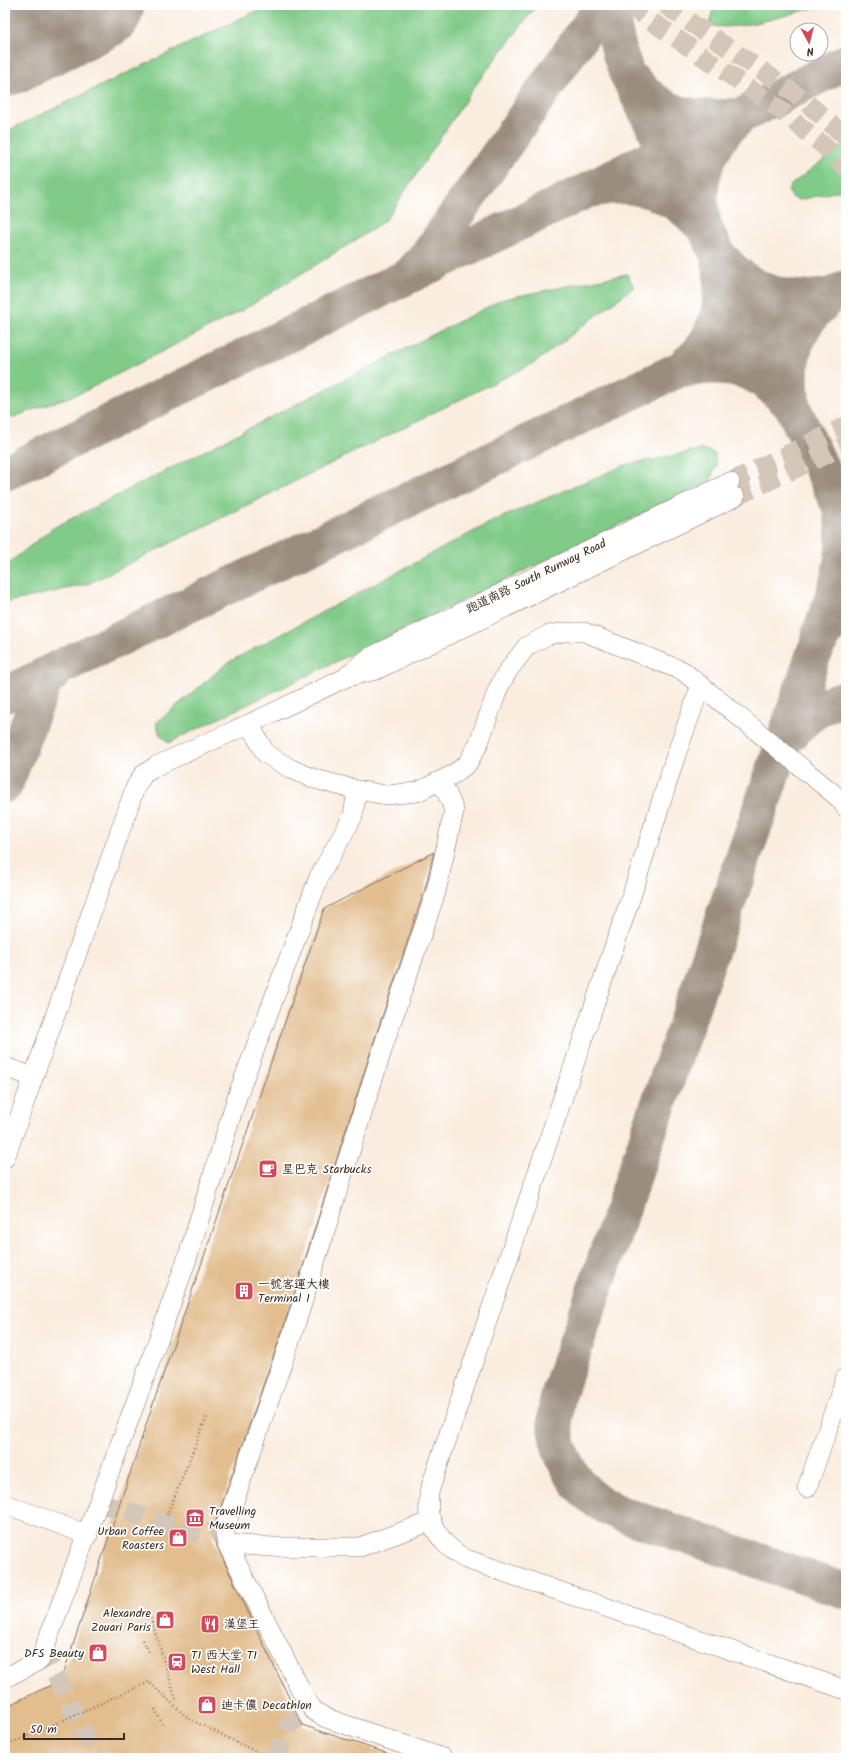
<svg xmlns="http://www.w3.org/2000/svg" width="851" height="1763" viewBox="0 0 851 1763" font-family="Kalam,'LXGW WenKai TC',sans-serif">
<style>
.green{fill:#80cb88;stroke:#5e7a53}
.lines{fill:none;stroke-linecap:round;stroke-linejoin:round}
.taxiway{stroke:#9a8c7e;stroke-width:36}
.runway{stroke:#9a8c7e;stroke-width:90}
.building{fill:#e2bd8e}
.minor-tunnel{stroke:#d4c6b8;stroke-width:19;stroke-dasharray:19 10;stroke-linecap:butt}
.minor-casing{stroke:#7e6e62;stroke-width:20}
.path{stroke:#7e6e62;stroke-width:2.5;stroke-dasharray:1 3;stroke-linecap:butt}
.minor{stroke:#fff;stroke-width:19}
.labels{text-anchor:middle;stroke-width:3.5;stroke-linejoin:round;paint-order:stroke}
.street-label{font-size:12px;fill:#3b2a1e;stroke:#fff}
.poi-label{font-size:12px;fill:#3b2a1e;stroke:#fff;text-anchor:start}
</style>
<rect width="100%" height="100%" fill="#fff"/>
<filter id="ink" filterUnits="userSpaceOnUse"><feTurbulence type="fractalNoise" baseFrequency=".025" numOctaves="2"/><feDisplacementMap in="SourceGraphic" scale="8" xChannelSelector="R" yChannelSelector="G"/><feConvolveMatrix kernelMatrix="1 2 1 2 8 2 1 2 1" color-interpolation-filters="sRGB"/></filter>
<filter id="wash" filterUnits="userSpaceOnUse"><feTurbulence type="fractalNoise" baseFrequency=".012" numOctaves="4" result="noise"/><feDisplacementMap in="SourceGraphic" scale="16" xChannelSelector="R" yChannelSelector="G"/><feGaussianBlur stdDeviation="0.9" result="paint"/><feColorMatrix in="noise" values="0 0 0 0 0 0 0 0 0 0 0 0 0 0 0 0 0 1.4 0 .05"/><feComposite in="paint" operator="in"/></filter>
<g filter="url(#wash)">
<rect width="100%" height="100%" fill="#faeddf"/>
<!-- green -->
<path class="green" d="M 268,5 L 537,5 L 475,86 L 387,218 L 375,228 L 243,310 L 83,392 L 5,420 L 5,132 Z
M 714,5 L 821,5 C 796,13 732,33 709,25 Z
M 846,142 L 846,189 L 800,200 L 793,198 L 788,191 L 791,185 Z
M 627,274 L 634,287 L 536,362 L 88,584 L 5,603 L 5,566 L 53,528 L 503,299 Z
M 704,449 L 715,454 L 716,466 L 710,481 L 168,743 L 160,735 L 156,723 L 229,662 L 495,520 L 625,465 Z"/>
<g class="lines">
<!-- taxiway -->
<path class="taxiway" d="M 616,5 L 614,29 L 620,54 L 627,74 L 757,332 L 846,520
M 635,82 C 661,114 693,121 732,116
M 596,189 C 635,180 672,193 699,223
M 703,220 C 694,183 709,143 738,119
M 725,262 C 750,291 788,303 825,296
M 415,269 L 427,256 L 603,5
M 686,364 C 717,341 726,299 719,262
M 688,369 C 716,364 747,366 769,385 C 776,390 782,397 788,402
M 792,400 C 787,360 794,329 825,302
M 5,473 L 394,283 L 586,191 L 666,150 L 749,112 L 846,62
M 846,614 C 830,623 823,635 815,650 L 579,1335 C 572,1357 562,1379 557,1402 C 549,1440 568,1482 600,1503 C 607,1507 615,1511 622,1514 L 846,1591
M 818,638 C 834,593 851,556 840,507
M 5,695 L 60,667 L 757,332 L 846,288
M 785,740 C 804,719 818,705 846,698
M 5,785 L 44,683 L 59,668"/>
<!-- runway -->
<path class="runway" d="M 5,51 L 99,5"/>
</g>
<g id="blocks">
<!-- building -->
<path class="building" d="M 434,852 L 425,889 L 376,1035 L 283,1329 L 215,1523 L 212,1536 L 302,1725 L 395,1756 L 394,1758 L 102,1758 L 97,1756 L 93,1758 L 5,1758 L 5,1707 L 60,1681 L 64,1672 L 154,1401 L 324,909 Z"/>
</g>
</g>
<g filter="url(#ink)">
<use href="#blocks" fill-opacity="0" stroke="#7e6e62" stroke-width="1"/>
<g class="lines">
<!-- minor-tunnel -->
<path class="minor-tunnel" d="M 628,5 L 779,109 L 824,146 L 846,168
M 665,5 L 790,90 L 808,104 L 846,137
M 730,482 L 846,426
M 735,497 L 846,445
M 99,1503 L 204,1535 L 225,1527
M 44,1649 L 95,1758
M 276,1758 L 289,1723 L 314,1711"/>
<defs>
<path id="minor" d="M 349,674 L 370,657 L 730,482
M 701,685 L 676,755 L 633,891 L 429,1492 C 429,1499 428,1508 429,1514 C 434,1534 449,1550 466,1559 L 846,1690
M 249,724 L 266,754 L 291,769 L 315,779 L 357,790 L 386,795 L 417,792 L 454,774 L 467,764 L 478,745 L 498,689 L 507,672 L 527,646 L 548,635 L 565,632 L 584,632 L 683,671 L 840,799 L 846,808
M 441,781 L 450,800 L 454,811 L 436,892 L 386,1038 L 293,1332 L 225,1527 L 225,1536 L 227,1544 L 305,1698 L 314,1711 L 326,1718 L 443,1758
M 5,1067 L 33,1077
M 5,1158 L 125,817 L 135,788 L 143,775 L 156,766 L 249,724 L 347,677 L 376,670 L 735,497
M 807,1488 L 846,1377
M 5,1504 L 88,1535
M 227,1544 L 273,1547 L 360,1547 L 432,1521
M 5,1678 L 40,1660 L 142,1385 L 188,1256 L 237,1097 L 319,877 L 353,816 L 357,790"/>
</defs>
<!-- minor casing -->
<use href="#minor" class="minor-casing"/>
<!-- path -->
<path class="path" d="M 167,1515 L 207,1416
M 151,1618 L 176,1700
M 143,1640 L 149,1652
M 155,1709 L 162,1724
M 5,1746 L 149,1682 L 189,1719 L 269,1758"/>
<!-- minor -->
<use href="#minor" class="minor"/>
</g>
</g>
<!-- icons -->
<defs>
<symbol id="cafe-square" viewBox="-11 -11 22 22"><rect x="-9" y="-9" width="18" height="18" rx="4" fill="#d1495b" stroke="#fff"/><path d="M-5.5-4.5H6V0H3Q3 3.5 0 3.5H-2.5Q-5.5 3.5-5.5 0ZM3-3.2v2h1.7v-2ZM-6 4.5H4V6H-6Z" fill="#fff"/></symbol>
<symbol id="building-square" viewBox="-11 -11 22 22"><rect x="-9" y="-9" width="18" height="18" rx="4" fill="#d1495b" stroke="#fff"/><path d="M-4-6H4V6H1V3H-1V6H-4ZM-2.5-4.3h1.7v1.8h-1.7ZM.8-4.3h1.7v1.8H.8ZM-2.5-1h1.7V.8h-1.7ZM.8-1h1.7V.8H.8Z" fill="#fff"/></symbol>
<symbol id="museum-square" viewBox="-11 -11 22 22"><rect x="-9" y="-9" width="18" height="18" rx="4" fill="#d1495b" stroke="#fff"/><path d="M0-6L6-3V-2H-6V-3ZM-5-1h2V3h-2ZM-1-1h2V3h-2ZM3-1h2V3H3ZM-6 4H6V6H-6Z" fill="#fff"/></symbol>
<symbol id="shop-square" viewBox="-11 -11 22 22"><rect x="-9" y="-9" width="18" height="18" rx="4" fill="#d1495b" stroke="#fff"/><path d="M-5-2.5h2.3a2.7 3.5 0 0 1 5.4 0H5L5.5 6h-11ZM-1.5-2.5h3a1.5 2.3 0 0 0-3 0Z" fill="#fff"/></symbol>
<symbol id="restaurant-square" viewBox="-11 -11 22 22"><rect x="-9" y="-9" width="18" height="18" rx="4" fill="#d1495b" stroke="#fff"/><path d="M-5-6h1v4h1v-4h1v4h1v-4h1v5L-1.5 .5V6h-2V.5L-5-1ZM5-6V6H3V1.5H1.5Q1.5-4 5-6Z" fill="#fff"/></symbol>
<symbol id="station-square" viewBox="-11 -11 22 22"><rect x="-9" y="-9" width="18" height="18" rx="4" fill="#d1495b" stroke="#fff"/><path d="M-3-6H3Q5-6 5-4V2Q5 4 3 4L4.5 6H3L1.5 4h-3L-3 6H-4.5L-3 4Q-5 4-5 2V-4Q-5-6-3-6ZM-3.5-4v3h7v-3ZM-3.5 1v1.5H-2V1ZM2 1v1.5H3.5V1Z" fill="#fff"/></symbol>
</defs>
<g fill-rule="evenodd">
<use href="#cafe-square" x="257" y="1158" width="22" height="22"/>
<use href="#building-square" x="233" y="1280" width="22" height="22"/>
<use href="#museum-square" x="184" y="1507" width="22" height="22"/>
<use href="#shop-square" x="167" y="1527" width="22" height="22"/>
<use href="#shop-square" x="154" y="1609" width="22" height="22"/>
<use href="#restaurant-square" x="199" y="1613" width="22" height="22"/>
<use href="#shop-square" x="87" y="1642" width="22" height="22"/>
<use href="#station-square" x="166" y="1651" width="22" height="22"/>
<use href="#shop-square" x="196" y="1694" width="22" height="22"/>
</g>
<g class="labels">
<!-- street labels -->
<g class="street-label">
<text transform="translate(536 576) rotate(-26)" y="4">跑道南路 South Runway Road</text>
</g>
<!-- poi labels -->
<g class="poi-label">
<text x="282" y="1173">星巴克 Starbucks</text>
<text x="258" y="1288">一號客運大樓<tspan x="258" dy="14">Terminal 1</tspan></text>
<text x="209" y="1515">Travelling<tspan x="209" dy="14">Museum</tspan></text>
<text x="164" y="1535" text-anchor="end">Urban Coffee<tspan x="164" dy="14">Roasters</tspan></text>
<text x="151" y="1617" text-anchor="end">Alexandre<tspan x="151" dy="14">Zouari Paris</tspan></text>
<text x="224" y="1628">漢堡王</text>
<text x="84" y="1657" text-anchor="end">DFS Beauty</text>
<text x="191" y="1659">T1 西大堂 T1<tspan x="191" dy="14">West Hall</tspan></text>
<text x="221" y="1709">迪卡儂 Decathlon</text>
</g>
</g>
<!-- margin -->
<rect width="851" height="1763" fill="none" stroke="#fff" stroke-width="20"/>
<!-- north arrow -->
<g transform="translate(809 42) rotate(173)"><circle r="19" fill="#ffffff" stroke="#b1aaa5"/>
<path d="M0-3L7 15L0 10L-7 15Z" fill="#d1495b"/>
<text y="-6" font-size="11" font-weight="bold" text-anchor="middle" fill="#3b2a1e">N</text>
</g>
<!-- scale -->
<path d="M24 1733v6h100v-6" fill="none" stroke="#3b2a1e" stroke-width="2"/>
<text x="30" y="1733" font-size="12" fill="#3b2a1e" stroke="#ffffff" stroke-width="3" paint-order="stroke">50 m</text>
</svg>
